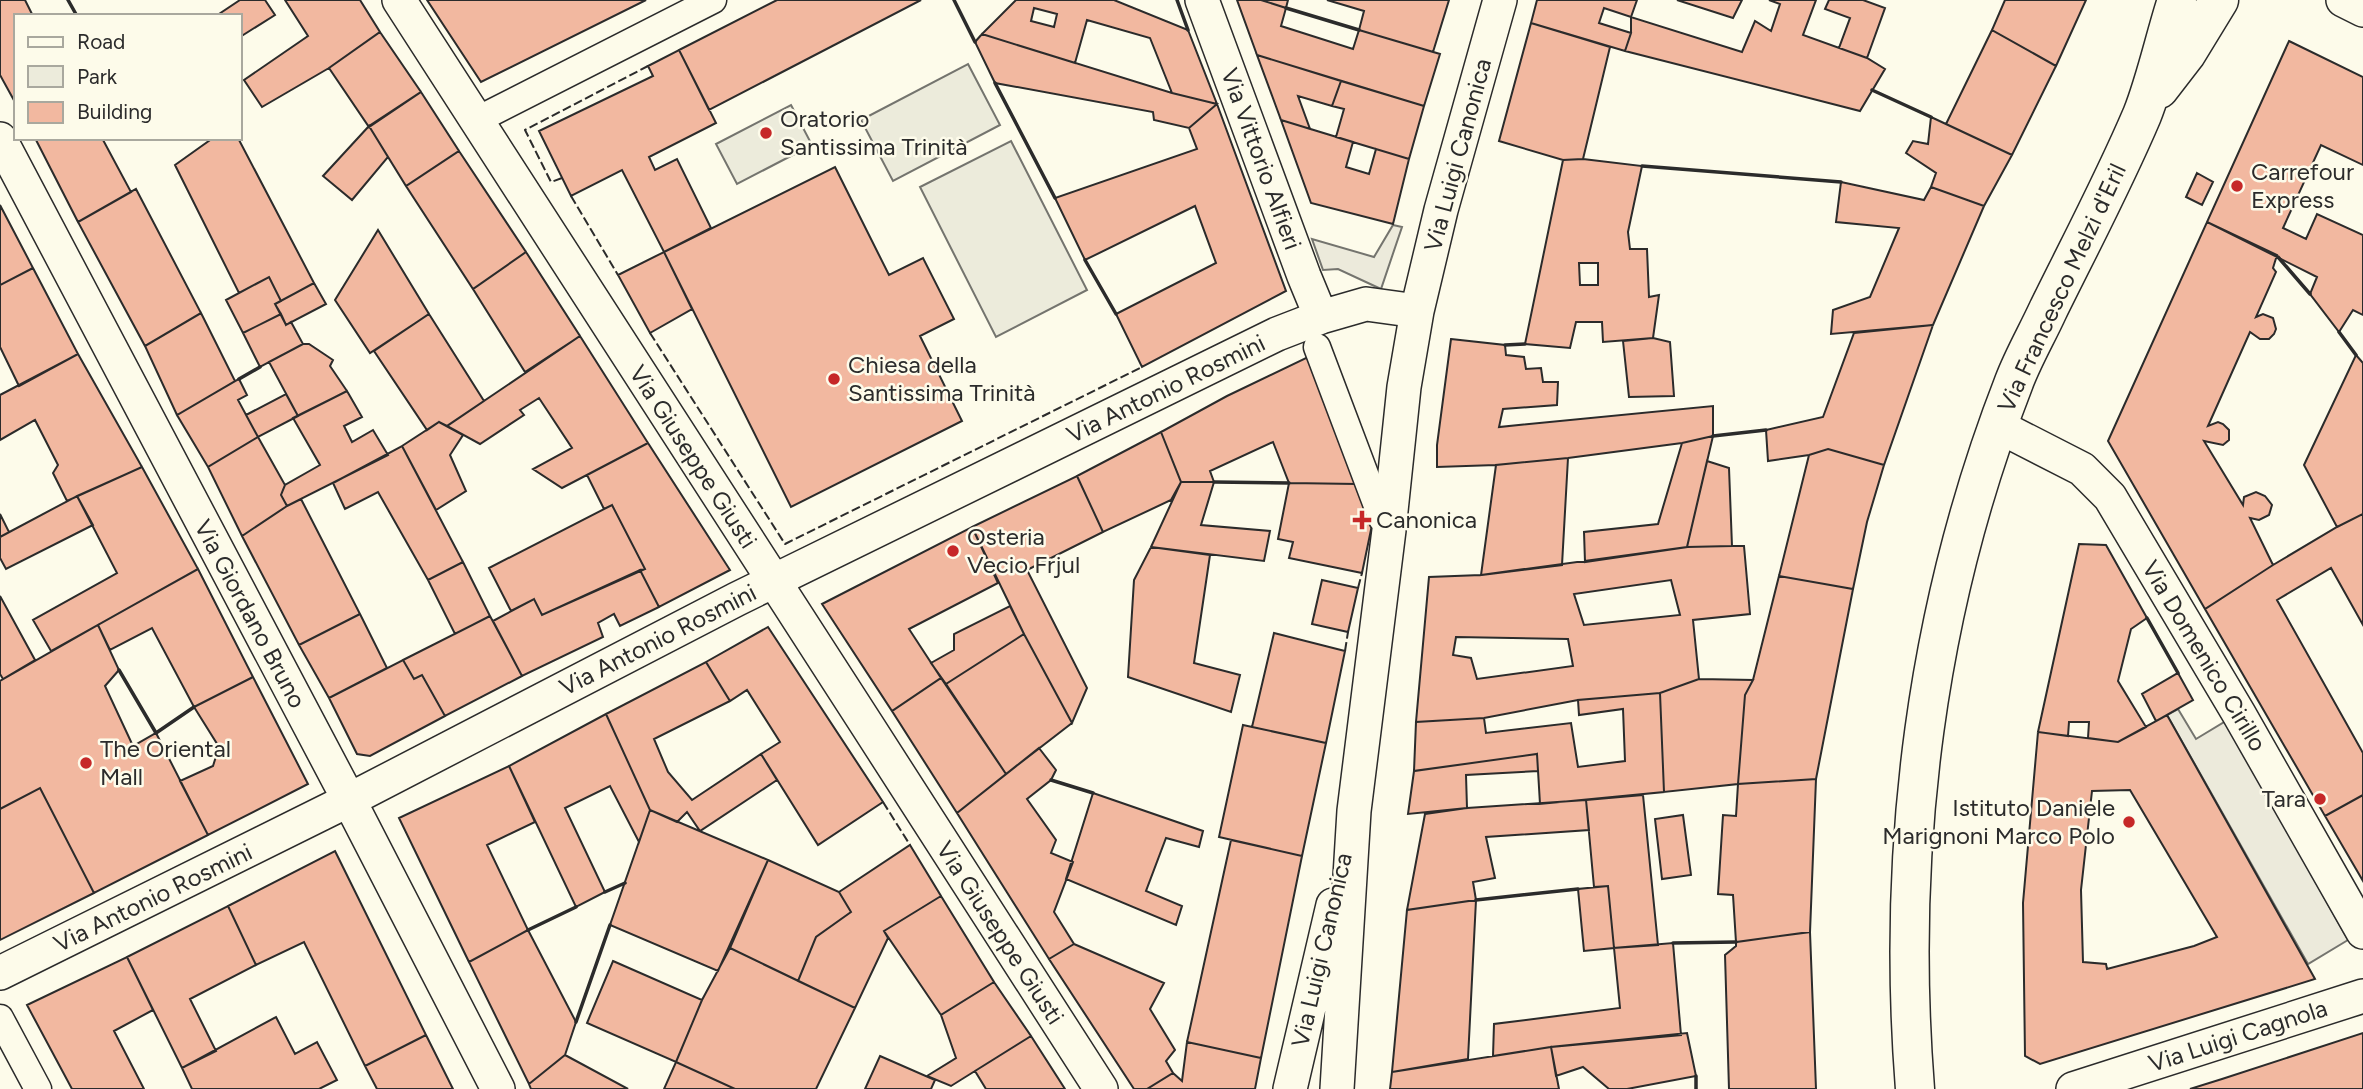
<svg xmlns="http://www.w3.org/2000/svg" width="2363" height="1089" viewBox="0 0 2363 1089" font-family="Figtree,sans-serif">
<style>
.green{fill:#ecebdb;stroke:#74746e;stroke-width:2}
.parking{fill:#eceadb;stroke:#74746e;stroke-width:2}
.building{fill:#f2b8a0;stroke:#2b2b2b;stroke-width:2;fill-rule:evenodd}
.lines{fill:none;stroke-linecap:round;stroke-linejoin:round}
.pedestrian-casing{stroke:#2b2b2b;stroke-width:29}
.minor-casing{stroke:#2b2b2b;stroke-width:36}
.secondary-casing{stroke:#2b2b2b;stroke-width:41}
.pedestrian{stroke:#fdfbea;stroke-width:26}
.minor{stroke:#fdfbea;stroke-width:33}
.secondary{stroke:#fdfbea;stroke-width:38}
.fence{stroke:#2b2b2b;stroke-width:2;stroke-dasharray:9 3.5;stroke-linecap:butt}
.wall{stroke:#2b2b2b;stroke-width:3.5}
.poi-dot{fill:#c62828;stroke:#fdfbea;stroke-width:2.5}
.labels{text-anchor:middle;stroke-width:5;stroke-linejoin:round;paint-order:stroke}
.poi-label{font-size:24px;fill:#2b2b2b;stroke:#fdfbea;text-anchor:start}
.street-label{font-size:24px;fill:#2b2b2b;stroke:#fdfbea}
</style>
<rect width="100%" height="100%" fill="#fdfbea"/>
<!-- green -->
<path class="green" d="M 968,64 L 1000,125 L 893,181 L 861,120 Z
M 791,105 L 812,145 L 737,184 L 716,144 Z
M 1011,141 L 1087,290 L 996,337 L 920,187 Z"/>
<!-- parking -->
<path class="parking" d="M 1393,225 L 1402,227 L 1381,289 L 1338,269 L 1323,270 L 1312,239 L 1374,257 Z
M 2178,709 L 2196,739 L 2226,721 L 2348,940 L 2308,964 L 2167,715 Z"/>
<!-- building -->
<path class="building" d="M 0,0 L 25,0 L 33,16 L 16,16 L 16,104 L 0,75 Z
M 240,0 L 265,0 L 275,15 L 240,37 L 240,16 L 216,16 Z
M 285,0 L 360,0 L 380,32 L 329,68 L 262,107 L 244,80 L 308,36 Z
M 427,0 L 646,0 L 481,82 Z
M 777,0 L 921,0 L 709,110 L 679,50 Z
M 1016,0 L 1114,0 L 1188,30 L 1217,104 L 1172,93 L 1150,38 L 1087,20 L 1075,63 L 982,34 ZM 1034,8 L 1057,14 L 1054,27 L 1031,21 Z
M 1237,0 L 1261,0 L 1286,8 L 1281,26 L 1353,49 L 1359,30 L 1440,54 L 1424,106 L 1257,55 Z
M 1261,0 L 1288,0 L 1286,8 Z
M 1327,0 L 1449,0 L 1433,52 L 1359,30 L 1364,11 Z
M 1537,0 L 1637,0 L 1631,17 L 1604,8 L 1599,23 L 1631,33 L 1625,51 L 1531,23 Z
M 1677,0 L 1742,0 L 1733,18 Z
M 1769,0 L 1816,0 L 1803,35 L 1867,58 L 1885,69 L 1860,111 L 1625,51 L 1631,33 L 1631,17 L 1742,52 L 1755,21 L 1771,31 L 1780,4 Z
M 1829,0 L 1863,0 L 1885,8 L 1867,58 L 1839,48 L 1850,18 L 1825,9 Z
M 2005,0 L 2086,0 L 2056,66 L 1992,30 Z
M 1531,23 L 1610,47 L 1583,159 L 1563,160 L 1499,141 Z
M 1992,30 L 2056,66 L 2012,155 L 1946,124 Z
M 380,32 L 421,92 L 369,127 L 329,68 Z
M 982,34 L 1172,93 L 1217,104 L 1189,128 L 1154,120 L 1153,112 L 995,83 L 975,42 Z
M 2289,41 L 2363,77 L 2363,165 L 2321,145 L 2283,228 L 2306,239 L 2317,214 L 2363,235 L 2363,315 L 2353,310 L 2339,332 L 2310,294 L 2317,277 L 2207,222 Z
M 679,50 L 716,123 L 649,157 L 655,170 L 677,159 L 711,228 L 664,252 L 622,170 L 571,196 L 539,131 L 653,76 L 648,66 Z
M 1257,55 L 1341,81 L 1332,106 L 1298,96 L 1310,129 L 1281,120 Z
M 1341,81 L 1424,106 L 1409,159 L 1336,137 L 1344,109 L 1332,106 Z
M 421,92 L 459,151 L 406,186 L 369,126 Z
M 1217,104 L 1286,291 L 1142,367 L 1116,314 L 1216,263 L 1195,206 L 1085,260 L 1055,198 L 1197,149 L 1189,128 Z
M 1931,117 L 2012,155 L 1984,206 L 1931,187 L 1936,173 L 1906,153 L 1913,141 L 1928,144 Z
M 1281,120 L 1353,142 L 1346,167 L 1369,174 L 1376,149 L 1409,159 L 1393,224 L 1311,203 Z
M 369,126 L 388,157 L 352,200 L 323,176 Z
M 35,138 L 102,138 L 131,192 L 78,222 Z
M 213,138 L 238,138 L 314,283 L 281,301 L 269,277 L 239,293 L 175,165 Z
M 459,151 L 526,252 L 473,289 L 406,186 Z
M 1583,159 L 1642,166 L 1628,232 L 1630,249 L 1647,249 L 1649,297 L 1659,295 L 1653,338 L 1603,342 L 1602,322 L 1576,322 L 1570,348 L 1525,344 L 1563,160 ZM 1579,263 L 1598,263 L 1598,285 L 1580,285 Z
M 835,167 L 889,275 L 923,258 L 954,319 L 920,336 L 962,421 L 791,507 L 664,252 Z
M 2197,173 L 2213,182 L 2202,205 L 2186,197 Z
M 1841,182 L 1924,200 L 1931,187 L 1984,206 L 1933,325 L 1831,334 L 1833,310 L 1870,297 L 1899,228 L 1836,222 Z
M 136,189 L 201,313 L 145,346 L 78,222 Z
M 0,205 L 33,268 L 0,285 Z
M 2207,222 L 2277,255 L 2273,268 L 2276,272 L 2256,317 L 2263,314 L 2273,318 L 2276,329 L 2274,334 L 2269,339 L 2260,339 L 2250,332 L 2208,426 L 2218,422 L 2223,424 L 2229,430 L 2229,440 L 2223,445 L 2204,441 L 2243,505 L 2244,497 L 2256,492 L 2265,496 L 2272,505 L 2269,515 L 2259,520 L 2250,518 L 2273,565 L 2205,609 L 2108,441 Z
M 378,230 L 429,314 L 370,353 L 335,300 Z
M 526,252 L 580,336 L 525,372 L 473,289 Z
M 664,252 L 692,309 L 650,333 L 618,275 Z
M 33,268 L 78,354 L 19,386 L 0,347 L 0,285 Z
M 269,277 L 281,301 L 275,304 L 281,314 L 243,333 L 226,300 Z
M 314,283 L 326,304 L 286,325 L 275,304 Z
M 201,313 L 235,381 L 177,415 L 145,346 Z
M 281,314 L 286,325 L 291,322 L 303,344 L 260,367 L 243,333 Z
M 429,314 L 484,401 L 447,426 L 439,422 L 427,430 L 374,351 Z
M 1933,325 L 1884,465 L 1828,449 L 1809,455 L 1768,461 L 1766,430 L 1823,417 L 1854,333 Z
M 580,336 L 648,443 L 562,488 L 533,469 L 572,448 L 539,398 L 520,410 L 524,415 L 480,444 L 447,426 Z
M 1653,338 L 1670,342 L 1674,396 L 1629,397 L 1623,341 Z
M 1451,339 L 1505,345 L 1506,355 L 1524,357 L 1526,369 L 1541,368 L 1543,382 L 1558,382 L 1557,405 L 1503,409 L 1499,427 L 1713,406 L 1713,436 L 1682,443 L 1568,458 L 1496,465 L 1437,467 L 1437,445 Z
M 303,344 L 309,344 L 333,360 L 330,366 L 347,391 L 298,416 L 269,362 Z
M 78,354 L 142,467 L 67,501 L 53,473 L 58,465 L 35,420 L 0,440 L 0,395 Z
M 2356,355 L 2363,363 L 2363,514 L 2337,527 L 2304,465 Z
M 1308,357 L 1357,484 L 1289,483 L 1273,442 L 1210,471 L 1214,482 L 1181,482 L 1161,432 L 1227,396 Z
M 239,379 L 247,395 L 238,400 L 258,437 L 208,467 L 177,415 Z
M 347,391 L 362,417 L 344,426 L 352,442 L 373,430 L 388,455 L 287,506 L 281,495 L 285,485 L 320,465 L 293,418 Z
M 286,394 L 298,416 L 258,437 L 246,415 Z
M 439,422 L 463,435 L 450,455 L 466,491 L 436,510 L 402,446 Z
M 1161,432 L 1181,482 L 1171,500 L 1103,532 L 1077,476 Z
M 1713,436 L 1687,547 L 1585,562 L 1584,532 L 1658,524 L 1682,443 Z
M 258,437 L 285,485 L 281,495 L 287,506 L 242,536 L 208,467 Z
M 648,443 L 730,570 L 659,607 L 640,570 L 645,569 L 612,505 L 604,509 L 587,475 Z
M 402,446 L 463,562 L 428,580 L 378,492 L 345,509 L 333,483 Z
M 1828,449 L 1884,465 L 1867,522 L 1853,589 L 1779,576 L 1809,455 Z
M 1568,458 L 1562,565 L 1481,575 L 1496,465 Z
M 1707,461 L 1729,468 L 1732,546 L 1687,547 Z
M 142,467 L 198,569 L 51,651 L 33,620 L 117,573 L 77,496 Z
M 1077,476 L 1103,532 L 1027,570 L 1087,688 L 1072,723 L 1024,634 L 972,527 Z
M 1181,482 L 1214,482 L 1201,525 L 1270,531 L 1264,561 L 1151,547 Z
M 1289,483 L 1357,484 L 1372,525 L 1362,573 L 1289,558 L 1293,542 L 1278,539 Z
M 77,496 L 93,525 L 6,569 L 0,558 L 0,537 Z
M 301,499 L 360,614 L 299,645 L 242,536 L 287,506 Z
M 612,505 L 645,569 L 542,615 L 534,599 L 511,611 L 489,568 Z
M 0,514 L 9,532 L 0,537 Z
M 2363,514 L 2363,625 L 2331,568 L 2277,600 L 2363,753 L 2363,795 L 2325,816 L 2205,609 L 2273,565 L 2337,527 Z
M 972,527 L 998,583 L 909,629 L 941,678 L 892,711 L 822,604 Z
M 2079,544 L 2106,545 L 2147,618 L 2131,629 L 2118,681 L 2146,727 L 2118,742 L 2088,738 L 2089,722 L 2069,722 L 2068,736 L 2038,732 Z
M 1732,546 L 1744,546 L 1750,614 L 1693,620 L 1699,679 L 1660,693 L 1578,700 L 1484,718 L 1416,722 L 1429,577 L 1481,575 L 1687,547 ZM 1671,580 L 1680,615 L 1584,625 L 1574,594 ZM 1456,637 L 1568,639 L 1573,666 L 1477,679 L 1471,658 L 1453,655 Z
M 1151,547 L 1210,555 L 1194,663 L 1240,675 L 1231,712 L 1128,677 L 1134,580 Z
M 463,562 L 490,616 L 455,634 L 428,580 Z
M 198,569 L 253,677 L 194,707 L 152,628 L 110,650 L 98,625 Z
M 640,570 L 659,607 L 620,626 L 614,614 L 598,623 L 603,637 L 522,676 L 493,621 L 534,599 L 542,615 Z
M 1779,576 L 1853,589 L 1816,779 L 1738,784 L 1745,695 L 1753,680 Z
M 1322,580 L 1358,588 L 1348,632 L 1312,624 Z
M 0,596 L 35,660 L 3,679 L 0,674 Z
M 1010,606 L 1024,634 L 946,684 L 931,663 L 954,650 L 954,634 Z
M 360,614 L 387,668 L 329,698 L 299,645 Z
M 490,616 L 522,676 L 445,716 L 422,675 L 414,679 L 403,660 Z
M 98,625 L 119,670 L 105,686 L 133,746 L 156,733 L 208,835 L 94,893 L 40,788 L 0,809 L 0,681 Z
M 768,627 L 883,802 L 818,845 L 761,754 L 780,742 L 747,690 L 730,701 L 706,662 Z
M 1274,633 L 1345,651 L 1326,743 L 1252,727 Z
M 1024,634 L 1072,723 L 1006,774 L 946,684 Z
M 403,660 L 414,679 L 422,675 L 445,716 L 370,756 L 357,754 L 329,698 Z
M 706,662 L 730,701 L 654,739 L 668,772 L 692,800 L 761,754 L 777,780 L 700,831 L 687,812 L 677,822 L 650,810 L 606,714 Z
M 2178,673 L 2193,700 L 2156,721 L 2142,694 Z
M 253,677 L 308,784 L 208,835 L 180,781 L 213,766 L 219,747 L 194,707 Z
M 941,678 L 1006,774 L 957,813 L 892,711 Z
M 1699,679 L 1753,680 L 1745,695 L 1738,784 L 1664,792 L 1660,693 Z
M 1660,693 L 1664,792 L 1540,804 L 1537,754 L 1414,771 L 1416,722 L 1484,718 L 1486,733 L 1571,723 L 1578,767 L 1625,761 L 1623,709 L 1579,715 L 1578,700 Z
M 606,714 L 650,810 L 639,842 L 610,786 L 565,808 L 605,892 L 576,907 L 509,766 Z
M 2167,715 L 2315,979 L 2040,1064 L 2025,1056 L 2023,903 L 2038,732 L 2118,742 ZM 2130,790 L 2217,937 L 2194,946 L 2107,969 L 2106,964 L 2083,962 L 2081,890 L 2092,791 Z
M 1243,725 L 1326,743 L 1302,856 L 1219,837 Z
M 1039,748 L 1056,770 L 1051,780 L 1027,799 L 1056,840 L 1051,853 L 1073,862 L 1054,912 L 1074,944 L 1049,959 L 957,813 Z
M 1537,754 L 1538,771 L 1466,775 L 1467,808 L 1408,814 L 1414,771 Z
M 509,766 L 535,822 L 487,845 L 528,930 L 469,962 L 399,818 Z
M 1816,779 L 1810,932 L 1736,942 L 1733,895 L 1718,894 L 1723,815 L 1736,816 L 1738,784 Z
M 40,788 L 94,893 L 0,940 L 0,809 Z
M 1093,793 L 1203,831 L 1199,847 L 1166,838 L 1146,891 L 1182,906 L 1176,925 L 1066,879 Z
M 1643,795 L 1658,945 L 1614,948 L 1608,886 L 1594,887 L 1586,800 Z
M 2363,795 L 2363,881 L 2325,816 Z
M 1586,800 L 1589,830 L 1486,837 L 1495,878 L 1473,882 L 1476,900 L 1407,910 L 1425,814 L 1467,808 Z
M 650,810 L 768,860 L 718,971 L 610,925 Z
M 1683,815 L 1691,875 L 1662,879 L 1655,819 Z
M 1231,840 L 1302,856 L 1261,1058 L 1187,1042 Z
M 910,845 L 941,896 L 884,931 L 888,938 L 855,1008 L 798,981 L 816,937 L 851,912 L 839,892 Z
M 335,851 L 426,1035 L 365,1066 L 304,942 L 256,965 L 228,906 Z
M 768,860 L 839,892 L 851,912 L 816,937 L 798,981 L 730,948 Z
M 1608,886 L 1614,948 L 1584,951 L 1578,889 Z
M 941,896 L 994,982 L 941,1015 L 884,931 Z
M 1476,900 L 1468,1059 L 1392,1072 L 1407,910 Z
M 228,906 L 256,965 L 190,999 L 216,1051 L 182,1068 L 127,957 Z
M 528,930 L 576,1022 L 565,1055 L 529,1084 L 469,962 Z
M 1810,932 L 1816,1089 L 1729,1089 L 1725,955 L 1736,946 L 1736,942 Z
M 1673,943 L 1681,1035 L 1551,1047 L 1493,1056 L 1494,1024 L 1620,1008 L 1614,948 Z
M 1074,944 L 1164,983 L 1150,1009 L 1175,1050 L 1166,1061 L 1173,1073 L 1147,1089 L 1134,1089 L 1049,959 Z
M 730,948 L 855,1008 L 816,1089 L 735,1089 L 676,1062 L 702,1000 Z
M 127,957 L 153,1010 L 114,1031 L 144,1089 L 72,1089 L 27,1005 Z
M 613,961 L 702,1000 L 676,1062 L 587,1023 Z
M 994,982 L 1031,1036 L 951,1086 L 927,1076 L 956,1058 L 941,1015 Z
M 276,1017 L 295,1054 L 317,1042 L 337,1080 L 319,1089 L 192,1089 L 182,1068 Z
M 1687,1033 L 1696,1076 L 1627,1089 L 1609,1089 L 1583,1067 L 1556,1076 L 1551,1047 Z
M 2363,1033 L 2363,1089 L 2190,1089 L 2222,1079 Z
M 426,1035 L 453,1089 L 377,1089 L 365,1066 Z
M 1031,1036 L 1065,1089 L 986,1089 L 975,1071 Z
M 1187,1042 L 1261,1058 L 1255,1089 L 1147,1089 L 1173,1073 L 1182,1081 Z
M 1551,1047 L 1559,1089 L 1390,1089 L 1392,1072 Z
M 565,1055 L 628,1089 L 531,1089 L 529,1084 Z
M 880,1056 L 935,1080 L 931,1089 L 865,1089 Z
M 676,1062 L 735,1089 L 664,1089 Z"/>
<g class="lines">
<defs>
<path id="pedestrian" d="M 477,120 L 713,0
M 1317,347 L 1382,519
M 0,1018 L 38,1089"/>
<path id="minor" d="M 399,0 C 635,362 867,726 1101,1089
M 1202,0 L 1304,276 L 1321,317
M 2343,0 L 2363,10
M 0,139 L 349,800 L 498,1089
M 1998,426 L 2082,469 L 2110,497 L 2239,714 L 2363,932
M 0,973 L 349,800 L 737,599 L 1277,334 L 1321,317 L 1366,304 L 1417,311
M 1290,1089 L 1333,905
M 1337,1089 L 1354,811 L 1389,530 L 1404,387 L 1417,311 L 1441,210 L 1500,0
M 2073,1089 L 2363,996"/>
<path id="secondary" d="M 2159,89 L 2186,54 L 2219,0
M 1915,1089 C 1896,849 1926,608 2014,382 C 2023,358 2037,334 2048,310 C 2080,245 2114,181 2142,115 C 2156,80 2165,37 2177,0"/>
</defs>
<!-- pedestrian casing -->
<use href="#pedestrian" class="pedestrian-casing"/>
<!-- minor casing -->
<use href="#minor" class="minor-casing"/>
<!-- secondary casing -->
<use href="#secondary" class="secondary-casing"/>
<!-- pedestrian -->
<use href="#pedestrian" class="pedestrian"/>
<!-- minor -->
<use href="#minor" class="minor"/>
<!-- secondary -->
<use href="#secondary" class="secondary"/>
<!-- fence -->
<path class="fence" d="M 562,178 L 551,182 L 525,130 L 648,66
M 571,196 L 618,275
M 650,333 L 785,544 L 1142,367
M 1358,588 L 1362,573
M 1345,651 L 1348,632
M 883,802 L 910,845"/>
<!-- wall -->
<path class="wall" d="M 68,0 L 77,16
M 954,0 L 975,42
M 1177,0 L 1188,30
M 1286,8 L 1359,30
M 995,83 L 1055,198
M 1872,90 L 1931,117
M 1642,166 L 1841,182
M 2278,257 L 2310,294
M 1085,260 L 1116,314
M 2339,332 L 2356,355
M 1505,345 L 1525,344
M 239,379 L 260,367
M 1713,436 L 1766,430
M 1214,482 L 1289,483
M 2147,618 L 2178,673
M 119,670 L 156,733 L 194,707
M 1051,780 L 1093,793
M 605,892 L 625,883
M 1476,900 L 1578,889
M 528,930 L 576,907
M 1673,943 L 1736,942
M 576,1022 L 610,925
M 1696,1076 L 1696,1089"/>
</g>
<!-- markers -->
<g class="poi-dot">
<circle cx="766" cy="133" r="7"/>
<circle cx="2237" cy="186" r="7"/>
<circle cx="834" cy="379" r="7"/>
<path d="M1358.5 509.5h7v7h7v7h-7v7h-7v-7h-7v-7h7z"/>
<circle cx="953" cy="551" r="7"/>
<circle cx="86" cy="763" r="7"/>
<circle cx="2320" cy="799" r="7"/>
<circle cx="2129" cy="822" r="7"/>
</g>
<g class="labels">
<!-- poi labels -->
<g class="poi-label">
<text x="780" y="127">Oratorio<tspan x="780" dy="28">Santissima Trinità</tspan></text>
<text x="2251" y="180">Carrefour<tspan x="2251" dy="28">Express</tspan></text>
<text x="848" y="373">Chiesa della<tspan x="848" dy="28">Santissima Trinità</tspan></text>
<text x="1376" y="528">Canonica</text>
<text x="967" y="545">Osteria<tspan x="967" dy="28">Vecio Frjul</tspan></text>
<text x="100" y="757">The Oriental<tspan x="100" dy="28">Mall</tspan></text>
<text x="2306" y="807" text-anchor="end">Tara</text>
<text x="2115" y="816" text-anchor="end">Istituto Daniele<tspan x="2115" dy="28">Marignoni Marco Polo</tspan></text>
</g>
<!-- street labels -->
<g class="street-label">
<text transform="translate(1458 155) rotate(-75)" y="8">Via Luigi Canonica</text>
<text transform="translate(1261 159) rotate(70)" y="8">Via Vittorio Alfieri</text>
<text transform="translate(2062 288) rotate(-65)" y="8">Via Francesco Melzi d'Eril</text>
<text transform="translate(1166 389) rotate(-26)" y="8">Via Antonio Rosmini</text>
<text transform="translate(693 457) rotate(57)" y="8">Via Giuseppe Giusti</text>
<text transform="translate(250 614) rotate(62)" y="8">Via Giordano Bruno</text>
<text transform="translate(658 640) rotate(-27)" y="8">Via Antonio Rosmini</text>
<text transform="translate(2204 656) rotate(59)" y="8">Via Domenico Cirillo</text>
<text transform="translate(153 898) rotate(-26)" y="8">Via Antonio Rosmini</text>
<text transform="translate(1000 933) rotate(57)" y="8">Via Giuseppe Giusti</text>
<text transform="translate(1322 950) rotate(-77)" y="8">Via Luigi Canonica</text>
<text transform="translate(2238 1036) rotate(-18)" y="8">Via Luigi Cagnola</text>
</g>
</g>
<!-- legend -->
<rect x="14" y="14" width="228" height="126" fill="#fdfbea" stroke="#a9a89e" stroke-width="2"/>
<rect x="28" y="37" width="35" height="10" fill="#fdfbea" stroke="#a9a89e" stroke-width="2"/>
<text x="77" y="49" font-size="21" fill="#2b2b2b">Road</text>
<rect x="28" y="66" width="35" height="21" fill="#ecebdb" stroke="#a9a89e" stroke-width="2"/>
<text x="77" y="84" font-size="21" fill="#2b2b2b">Park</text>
<rect x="28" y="102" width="35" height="21" fill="#f2b8a0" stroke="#a9a89e" stroke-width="2"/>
<text x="77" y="119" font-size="21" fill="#2b2b2b">Building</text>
</svg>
